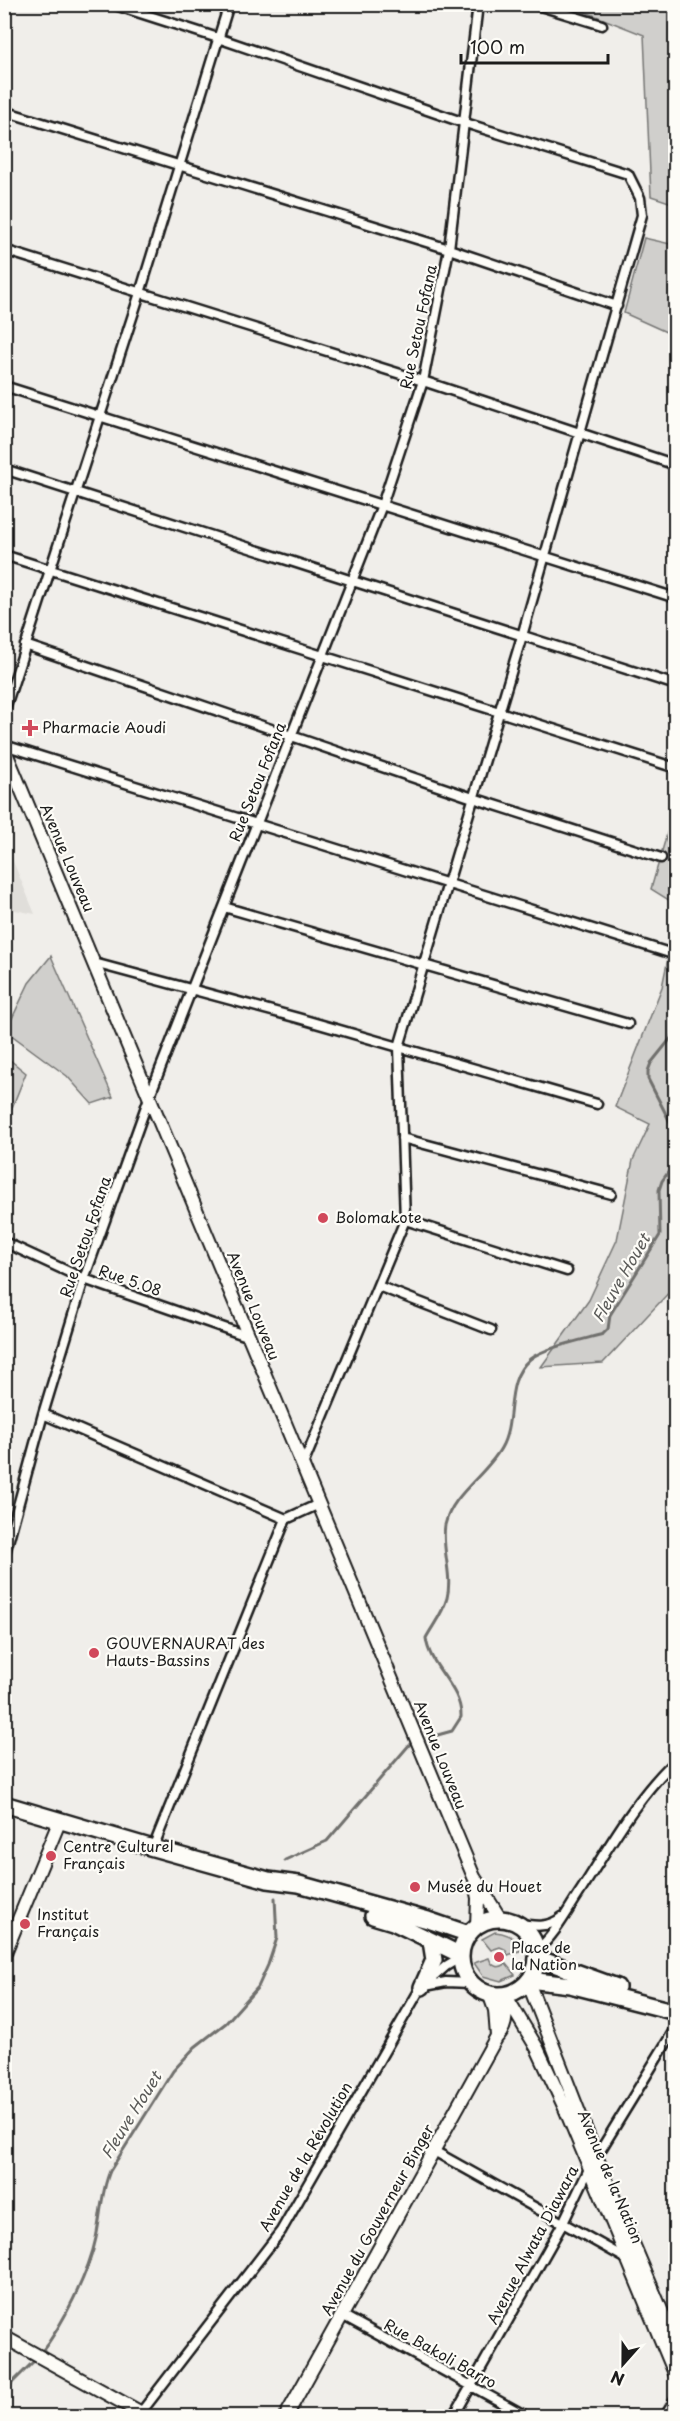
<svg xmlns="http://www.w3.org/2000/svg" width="680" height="2421" viewBox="0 0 680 2421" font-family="'Playpen Sans',sans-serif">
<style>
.built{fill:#e0deda}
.green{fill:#d0cfcc;stroke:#767674;stroke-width:1.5}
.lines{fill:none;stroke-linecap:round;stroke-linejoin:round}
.stream{stroke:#706f6d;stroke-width:3}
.street-casing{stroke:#1c1c1c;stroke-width:13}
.secondary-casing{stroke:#1c1c1c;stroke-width:16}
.highway-casing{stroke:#1c1c1c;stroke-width:20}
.street{stroke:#fdfcf7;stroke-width:8}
.secondary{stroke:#fdfcf7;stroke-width:12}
.highway{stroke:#fdfcf7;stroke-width:15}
.poi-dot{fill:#d1495b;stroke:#fdfcf7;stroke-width:2}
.labels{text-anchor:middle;stroke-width:4.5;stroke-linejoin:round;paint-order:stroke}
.street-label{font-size:15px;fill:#1c1c1c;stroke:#fdfcf7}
.poi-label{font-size:15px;fill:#1c1c1c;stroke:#fdfcf7;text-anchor:start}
.water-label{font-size:16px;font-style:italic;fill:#5b5b59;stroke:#fdfcf7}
</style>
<rect width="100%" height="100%" fill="#f0eeea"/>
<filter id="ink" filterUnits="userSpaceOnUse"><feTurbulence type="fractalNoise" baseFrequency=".0167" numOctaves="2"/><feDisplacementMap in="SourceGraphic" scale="12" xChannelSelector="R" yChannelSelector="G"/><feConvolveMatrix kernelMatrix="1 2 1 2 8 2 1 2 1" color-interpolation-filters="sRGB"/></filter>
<g filter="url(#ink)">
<!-- built -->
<path class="built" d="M 4,842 L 5,842 L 35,914 L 5,908 Z"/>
<!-- green -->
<path class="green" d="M 568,5 L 675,5 L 675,204 L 651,196 L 644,35 Z
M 644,238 L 675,245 L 675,336 L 624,313 Z
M 671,820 L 675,821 L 675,904 L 651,889 Z
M 675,925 L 675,1286 L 603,1363 L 541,1367 L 589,1300 L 617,1240 L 633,1160 L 650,1124 L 615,1107 L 662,987 Z
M 51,956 L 113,1097 L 92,1104 L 67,1076 L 6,1031 L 29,983 Z
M 5,1056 L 26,1073 L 5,1125 Z
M 495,1932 C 508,1933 517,1938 522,1950 L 508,1955 L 505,1949 L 500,1947 L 491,1950 L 482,1939 Z
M 489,1958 C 492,1967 498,1969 506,1964 L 515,1975 L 501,1981 L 483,1976 L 474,1963 Z"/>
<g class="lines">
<!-- stream -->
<path class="stream" d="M 676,1032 L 651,1063 L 648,1071 L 648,1079 L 671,1124 L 676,1128
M 434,1736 L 452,1731 L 461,1717 C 462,1687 429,1667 426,1638 C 433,1625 443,1613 447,1598 C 453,1574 441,1549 445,1525 C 452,1494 486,1475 501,1448 C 517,1420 503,1382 530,1359 C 543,1348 586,1339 603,1334 L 608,1329 L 610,1315 L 660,1235 L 659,1190 L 662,1181 L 676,1161
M 285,1860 L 327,1841 L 410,1744
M 40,2354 C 62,2327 89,2272 96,2238 C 101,2215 101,2192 110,2171 L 173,2071 L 195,2047 L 226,2023 L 258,1987 L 268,1965 L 277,1938 L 275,1898
M 4,2391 L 36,2359"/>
<defs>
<path id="street" d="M 112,4 L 218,38 L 462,122 L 628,174 L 640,198 L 642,215 L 522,636 L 399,1047 L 405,1220 L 303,1465
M 534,4 L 602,25
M 4,111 L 449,249 L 617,306
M 4,250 L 423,381 L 676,465
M 4,386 L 676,598
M 4,469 L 676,685
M 4,555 L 676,768
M 25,645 L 473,798 L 661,858
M 4,712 L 140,293 L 229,4
M 4,745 L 676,955
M 224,907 L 628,1024
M 94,963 L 298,1018 L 597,1104
M 402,1138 L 611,1194
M 405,1220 L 567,1271
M 4,1242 L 84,1279 L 250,1337
M 378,1286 L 491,1330
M 43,1414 L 286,1519
M 4,1557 L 43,1414 L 84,1279 L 150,1095 L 382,505 L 423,381 L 449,249 L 478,4
M 153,1848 L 286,1519 L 319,1504
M 515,1923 C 532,1926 549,1929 562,1917
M 536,1951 C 554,1936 565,1915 578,1895 C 608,1849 635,1798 676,1760
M 425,1986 L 446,1982 L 471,1983
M 434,2151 L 627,2259
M 342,2315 L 526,2416
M 139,2415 L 281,2231 L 420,1989 L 446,1966 L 461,1957
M 454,2416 L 563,2223 L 589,2169 L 676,2027"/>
<path id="secondary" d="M 4,748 L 474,1877 L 501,1920
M 475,1884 L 478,1898 L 477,1927
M 4,1955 L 60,1820
M 528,1982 L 596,2156 L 676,2345
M 489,1993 L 495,2010 L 497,2036
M 507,1998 L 537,2048 L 564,2106 L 676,2376
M 4,2337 L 147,2416
M 286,2416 L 496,2038 C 509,2025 506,2011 502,1995
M 667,2416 L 676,2401"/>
<path id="highway" d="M 4,1804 L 153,1848 L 268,1880 L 299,1884 L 428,1920 L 469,1934
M 373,1916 L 393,1922 L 461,1955
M461 1957a38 38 0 1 1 76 0a38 38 0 1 1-76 0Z
M 537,1958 L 617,1987
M 529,1980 L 570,1985 L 676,2012
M 422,1987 L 434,1960 L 431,1941"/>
</defs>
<!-- street casing -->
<use href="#street" class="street-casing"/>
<!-- secondary casing -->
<use href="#secondary" class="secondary-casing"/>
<!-- highway casing -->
<use href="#highway" class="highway-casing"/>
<!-- street -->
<use href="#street" class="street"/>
<!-- secondary -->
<use href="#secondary" class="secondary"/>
<!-- highway -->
<use href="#highway" class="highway"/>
</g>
</g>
<!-- markers -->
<g class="poi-dot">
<path d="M27 719h6v6h6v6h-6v6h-6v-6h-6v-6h6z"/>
<circle cx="323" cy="1218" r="6"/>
<circle cx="94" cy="1653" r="6"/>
<circle cx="51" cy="1856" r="6"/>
<circle cx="415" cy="1887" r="6"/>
<circle cx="25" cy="1924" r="6"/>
<circle cx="499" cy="1957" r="6"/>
</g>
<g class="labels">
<!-- street labels -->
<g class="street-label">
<text transform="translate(419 327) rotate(-78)" y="5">Rue Setou Fofana</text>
<text transform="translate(258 782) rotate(-68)" y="5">Rue Setou Fofana</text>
<text transform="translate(67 858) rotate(67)" y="5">Avenue Louveau</text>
<text transform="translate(86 1237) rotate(-71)" y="5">Rue Setou Fofana</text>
<text transform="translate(130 1281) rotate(19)" y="5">Rue 5.08</text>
<text transform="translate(253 1306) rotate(68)" y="5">Avenue Louveau</text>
<text transform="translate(440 1755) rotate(68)" y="5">Avenue Louveau</text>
<text transform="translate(306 2157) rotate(-60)" y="5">Avenue de la Révolution</text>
<text transform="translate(610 2177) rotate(67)" y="5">Avenue de la Nation</text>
<text transform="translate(378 2220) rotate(-61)" y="5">Avenue du Gouverneur Binger</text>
<text transform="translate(533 2245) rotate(-62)" y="5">Avenue Alwata Diawara</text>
<text transform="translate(440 2354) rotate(29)" y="5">Rue Bakoli Barro</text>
</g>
<!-- poi labels -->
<g class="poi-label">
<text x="42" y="733">Pharmacie Aoudi</text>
<text x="335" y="1223">Bolomakote</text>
<text x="106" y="1649">GOUVERNAURAT des<tspan x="106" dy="17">Hauts-Bassins</tspan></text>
<text x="63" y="1852">Centre Culturel<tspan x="63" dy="17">Français</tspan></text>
<text x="427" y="1892">Musée du Houet</text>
<text x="37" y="1920">Institut<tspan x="37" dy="17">Français</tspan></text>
<text x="511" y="1953">Place de<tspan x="511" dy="17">la Nation</tspan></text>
</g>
<!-- water labels -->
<g class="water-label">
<text transform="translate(621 1278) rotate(-60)" y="6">Fleuve Houet</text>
<text transform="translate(131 2115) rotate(-58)" y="6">Fleuve Houet</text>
</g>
</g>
<!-- margin -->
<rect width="680" height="2421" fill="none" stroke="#fdfcf7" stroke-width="24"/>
<rect x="12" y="12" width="656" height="2397" fill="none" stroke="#1c1c1c" stroke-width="2" filter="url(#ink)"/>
<!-- north arrow -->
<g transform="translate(623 2364) rotate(201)" stroke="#fdfcf7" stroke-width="4.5" paint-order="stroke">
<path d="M0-4.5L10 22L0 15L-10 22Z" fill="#1c1c1c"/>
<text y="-9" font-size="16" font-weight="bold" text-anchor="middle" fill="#1c1c1c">N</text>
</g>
<!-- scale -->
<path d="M461 54v9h147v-9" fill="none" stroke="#1c1c1c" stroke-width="3"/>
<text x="470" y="54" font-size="18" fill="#1c1c1c" stroke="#fdfcf7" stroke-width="4.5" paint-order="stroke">100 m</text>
</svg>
